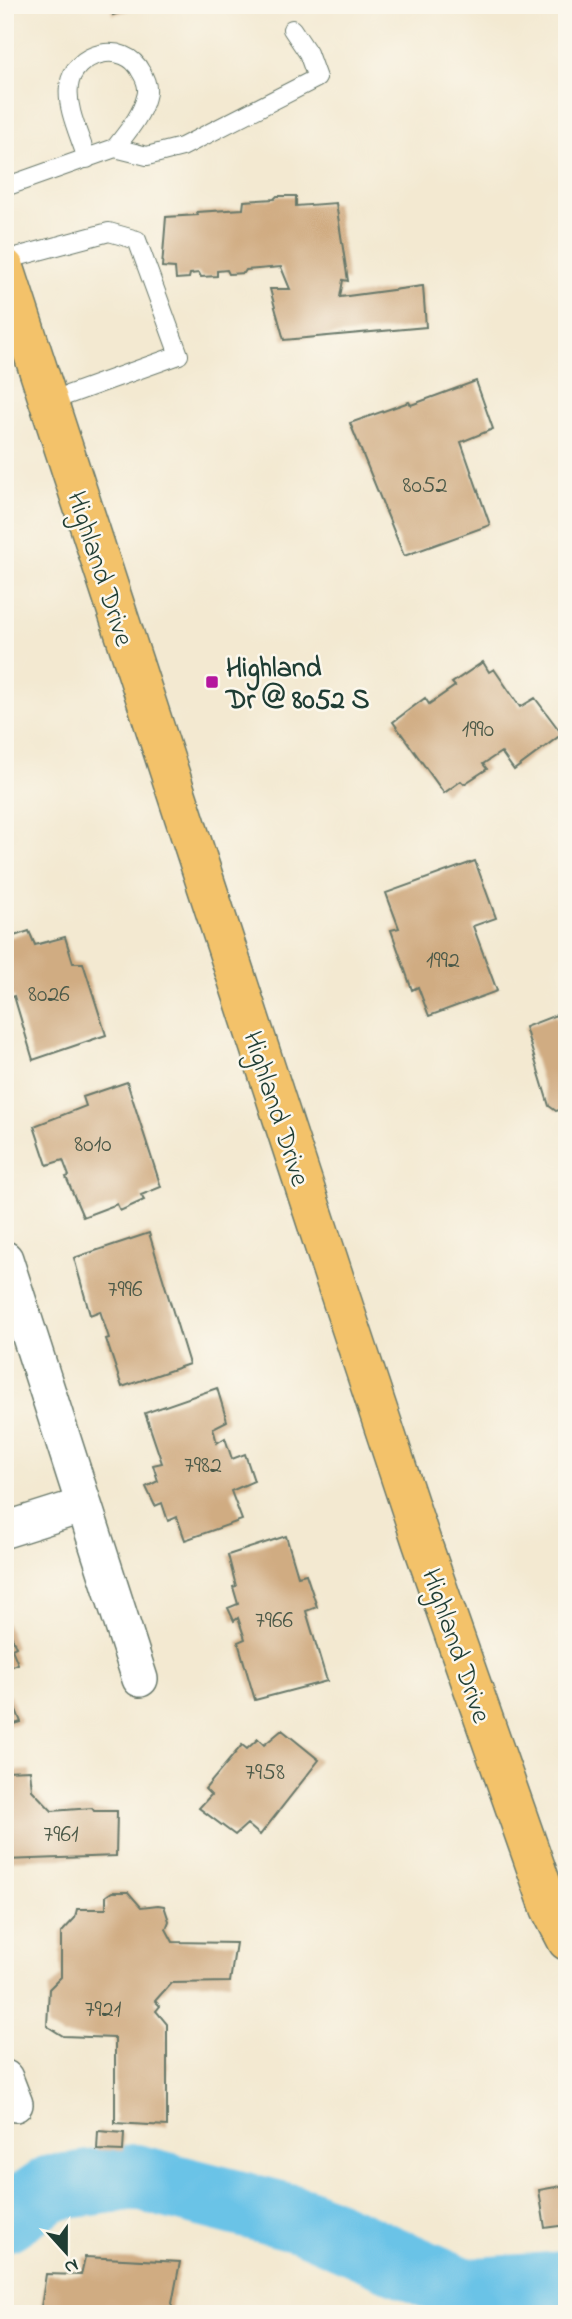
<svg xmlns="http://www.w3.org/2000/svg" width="572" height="2319" viewBox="0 0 572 2319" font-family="'Indie Flower',sans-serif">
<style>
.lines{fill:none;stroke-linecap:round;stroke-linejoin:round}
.river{stroke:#6ac3e7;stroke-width:66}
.building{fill:#d0ac82}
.lane-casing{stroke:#69796b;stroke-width:20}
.street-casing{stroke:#69796b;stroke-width:38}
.primary-casing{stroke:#69796b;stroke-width:41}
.lane{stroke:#fff;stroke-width:18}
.street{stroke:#fff;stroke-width:35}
.primary{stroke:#f3c26a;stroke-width:38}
.poi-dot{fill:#b5179e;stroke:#fbf7ec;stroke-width:2.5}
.labels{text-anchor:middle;stroke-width:5;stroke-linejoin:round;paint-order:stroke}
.number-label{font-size:24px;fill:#4b5948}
.street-label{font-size:28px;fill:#1f3d34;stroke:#fbf7ec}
.poi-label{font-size:28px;font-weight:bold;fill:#1f3d34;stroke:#fbf7ec;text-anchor:start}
</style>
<rect width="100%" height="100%" fill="#fbf7ec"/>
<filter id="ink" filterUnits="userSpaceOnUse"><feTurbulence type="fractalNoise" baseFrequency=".0143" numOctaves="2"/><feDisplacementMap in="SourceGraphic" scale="14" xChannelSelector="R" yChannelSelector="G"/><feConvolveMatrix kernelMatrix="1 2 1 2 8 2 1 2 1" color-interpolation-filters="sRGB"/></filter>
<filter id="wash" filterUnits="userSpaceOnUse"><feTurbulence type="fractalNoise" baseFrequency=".00686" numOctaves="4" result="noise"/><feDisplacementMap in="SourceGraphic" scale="28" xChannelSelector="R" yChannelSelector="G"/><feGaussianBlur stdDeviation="1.57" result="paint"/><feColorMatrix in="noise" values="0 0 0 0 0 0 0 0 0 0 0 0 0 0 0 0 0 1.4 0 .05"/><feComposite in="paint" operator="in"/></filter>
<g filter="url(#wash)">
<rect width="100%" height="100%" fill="#f3e9d1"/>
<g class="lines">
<!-- river -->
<path class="river" d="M 5,2219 L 51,2188 L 135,2177 L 303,2220 L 465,2291 L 567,2284"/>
</g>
<g id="blocks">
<!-- building -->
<path class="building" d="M 110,5 L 140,5 L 141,6 L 113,15 Z
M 277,196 L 296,196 L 296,206 L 336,203 L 348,281 L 343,280 L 340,297 L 423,286 L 426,327 L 284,340 L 270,289 L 290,289 L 281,267 L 246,270 L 244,273 L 229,274 L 227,270 L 217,271 L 217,276 L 201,277 L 199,273 L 190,274 L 189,278 L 176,279 L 175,268 L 162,267 L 166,217 L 198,215 L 197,212 L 243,209 L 244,201 L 274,199 Z
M 476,381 L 493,429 L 461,442 L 490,525 L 404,556 L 350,423 L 409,402 L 411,405 Z
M 483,662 L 489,672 L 494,669 L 520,707 L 535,698 L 562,734 L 514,770 L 501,752 L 483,764 L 487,769 L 464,784 L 461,781 L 444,793 L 393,722 L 425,698 L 429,704 L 455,686 L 452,683 Z
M 475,861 L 496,918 L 473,926 L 497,991 L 429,1016 L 418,987 L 412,990 L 391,930 L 399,928 L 386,893 Z
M 29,931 L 35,945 L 65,937 L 73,963 L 83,963 L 106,1035 L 33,1060 L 14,996 L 8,998 L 5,989 L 5,939 Z
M 556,1015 L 560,1025 L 567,1023 L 567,1108 L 556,1111 L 549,1106 L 525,1027 Z
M 127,1082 L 161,1187 L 141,1195 L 144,1200 L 120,1211 L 117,1204 L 83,1217 L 66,1177 L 69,1176 L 63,1160 L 47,1165 L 34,1126 L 86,1106 L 83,1097 Z
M 149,1233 L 189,1364 L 122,1387 L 106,1339 L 109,1338 L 100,1311 L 90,1315 L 74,1258 Z
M 217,1388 L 227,1421 L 213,1428 L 217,1443 L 225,1438 L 232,1459 L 245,1454 L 254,1481 L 231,1491 L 242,1520 L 185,1540 L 177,1517 L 168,1521 L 162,1503 L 155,1506 L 146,1487 L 158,1481 L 153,1465 L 162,1463 L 145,1413 Z
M 286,1536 L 298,1576 L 306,1574 L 317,1607 L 306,1611 L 327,1681 L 255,1700 L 238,1642 L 245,1639 L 238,1618 L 234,1621 L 228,1608 L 238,1604 L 233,1587 L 236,1586 L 228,1555 Z
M 5,1620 L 16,1647 L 12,1649 L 18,1664 L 5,1669 Z
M 10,1695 L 21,1722 L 5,1727 L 5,1697 Z
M 282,1730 L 319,1760 L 260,1835 L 247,1824 L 235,1835 L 199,1808 L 211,1795 L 205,1789 L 242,1745 L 247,1749 L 258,1739 L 264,1745 Z
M 30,1770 L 32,1790 L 52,1811 L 92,1808 L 94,1811 L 117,1811 L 116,1856 L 5,1860 L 5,1771 Z
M 112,1892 L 128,1892 L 141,1907 L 158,1905 L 164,1906 L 169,1921 L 166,1929 L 173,1942 L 236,1943 L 230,1982 L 171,1983 L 155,2001 L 160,2006 L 156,2011 L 167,2024 L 167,2126 L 115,2123 L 115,2038 L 63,2036 L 47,2026 L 49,1989 L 61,1977 L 61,1933 L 75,1918 L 77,1909 L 106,1909 L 106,1896 Z
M 98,2131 L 124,2133 L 123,2151 L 97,2150 Z
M 567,2185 L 567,2225 L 545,2228 L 539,2190 Z
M 85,2257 L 180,2262 L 170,2314 L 40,2314 L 46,2274 L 81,2275 Z"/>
</g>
</g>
<g filter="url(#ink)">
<use href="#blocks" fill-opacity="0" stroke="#69796b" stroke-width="2"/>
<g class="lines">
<defs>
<path id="lane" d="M 87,159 C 80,136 66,109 69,86 C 73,52 125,39 141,72 C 146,80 149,88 146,97 C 141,117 127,132 115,148
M 5,187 L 115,148 L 147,156 L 182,147 L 317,78 L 308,53 L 292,29
M 5,260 L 109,232 L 137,240 L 179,355 L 48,402"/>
<path id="street" d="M 5,1259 L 140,1679
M 5,1530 L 84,1505
M 5,2078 L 15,2104"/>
<path id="primary" d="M 5,268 L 336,1283 L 422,1543 L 550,1908 L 567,1941"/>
</defs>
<!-- lane casing -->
<use href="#lane" class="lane-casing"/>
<!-- street casing -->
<use href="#street" class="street-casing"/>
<!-- primary casing -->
<use href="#primary" class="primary-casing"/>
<!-- lane -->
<use href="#lane" class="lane"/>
<!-- street -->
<use href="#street" class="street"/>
<!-- primary -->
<use href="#primary" class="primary"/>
</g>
</g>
<!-- markers -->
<rect class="poi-dot" x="205" y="675" width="14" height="14" rx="3.5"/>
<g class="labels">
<!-- number labels -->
<g class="number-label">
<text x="425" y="492">8052</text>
<text x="478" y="736">1990</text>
<text x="443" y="967">1992</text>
<text x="49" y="1001">8026</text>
<text x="93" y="1151">8010</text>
<text x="125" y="1296">7996</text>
<text x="203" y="1472">7982</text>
<text x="274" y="1627">7966</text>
<text x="265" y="1779">7958</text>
<text x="61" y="1841">7961</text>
<text x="103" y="2016">7921</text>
</g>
<!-- street labels -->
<g class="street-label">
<text transform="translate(102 568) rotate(72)" y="10">Highland Drive</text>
<text transform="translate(278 1108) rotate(72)" y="10">Highland Drive</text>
<text transform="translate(458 1645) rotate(71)" y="10">Highland Drive</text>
</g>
<!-- poi labels -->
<g class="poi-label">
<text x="226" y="676">Highland<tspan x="226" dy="32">Dr @ 8052 S</tspan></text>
</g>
</g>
<!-- margin -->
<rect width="572" height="2319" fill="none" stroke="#fbf7ec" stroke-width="28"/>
<!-- north arrow -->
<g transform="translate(66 2252) rotate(159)" stroke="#fbf7ec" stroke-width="5" paint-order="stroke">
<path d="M0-5L12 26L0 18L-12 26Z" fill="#1f3d34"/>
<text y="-10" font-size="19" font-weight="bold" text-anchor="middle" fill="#1f3d34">N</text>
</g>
</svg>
